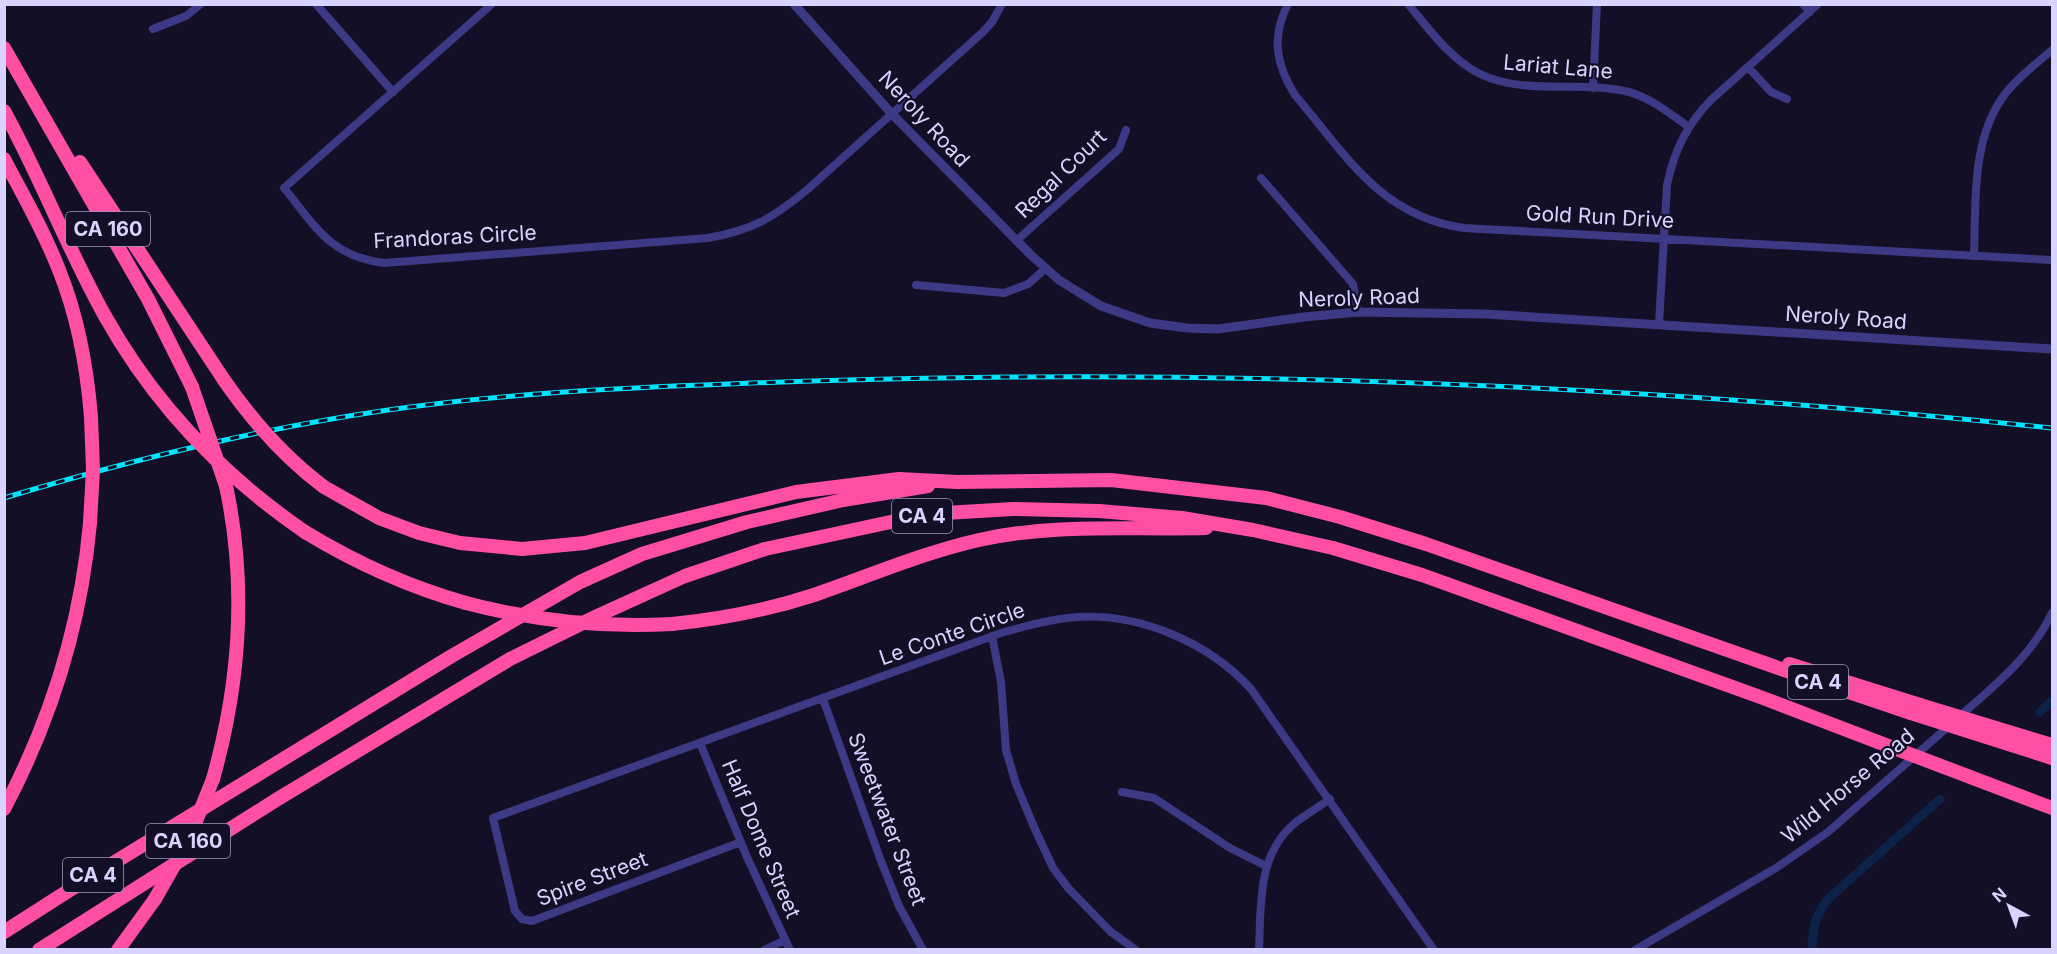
<svg xmlns="http://www.w3.org/2000/svg" width="2057" height="954" viewBox="0 0 2057 954" font-family="Inter,sans-serif">
<style>
.lines{fill:none;stroke-linecap:round;stroke-linejoin:round}
.canal{stroke:#0c2248;stroke-width:9}
.minor{stroke:#3d3a85;stroke-width:8}
.tertiary{stroke:#3d3a85;stroke-width:9}
.motorway{stroke:#ff4fa3;stroke-width:14}
.rail-casing{stroke:#00e5ff;stroke-width:5}
.rail{stroke:#130f26;stroke-width:3;stroke-dasharray:9;stroke-linecap:butt}
.motorway-bridge{stroke:#ff4fa3;stroke-width:14}
.labels{text-anchor:middle;stroke-width:4.5;stroke-linejoin:round;paint-order:stroke}
.shield{fill:#130f26;stroke:#9e99be;stroke-width:1.5}
.shield-label{font-size:20px;font-weight:bold;fill:#d9d4ff}
.street-label{font-size:21px;fill:#d9d4ff;stroke:#130f26}
</style>
<rect width="100%" height="100%" fill="#130f26"/>
<g class="lines">
<!-- canal -->
<path class="canal" d="M 2040,712 L 2052,701
M 1812,950 C 1813,926 1814,918 1828,899 L 1940,799"/>
<!-- minor -->
<path class="minor" d="M 316,4 L 393,92
M 492,4 L 284,188 C 316,227 330,256 384,263 L 708,238 C 753,230 773,218 808,189 L 983,32 L 992,22 L 1002,4
M 1288,4 C 1271,37 1276,65 1295,95 C 1346,155 1380,216 1464,228 L 2052,260
M 1408,4 C 1429,29 1450,59 1480,74 C 1526,96 1581,80 1629,92 C 1651,98 1670,114 1688,126
M 1803,4 L 1810,12
M 153,29 L 186,16 L 201,4
M 1748,67 L 1771,92 L 1787,99
M 1593,88 L 1597,4
M 1261,178 L 1353,284 L 1358,312
M 1016,241 L 1119,149 L 1126,130
M 1974,256 C 1976,202 1971,139 2005,94 C 2018,77 2036,64 2052,50
M 916,285 L 1004,293 L 1028,284 L 1045,269
M 1659,324 L 1667,185 C 1674,151 1687,124 1712,99 L 1818,4
M 992,636 L 1001,682 L 1006,750 L 1016,784 L 1034,827 L 1053,868 L 1069,889 L 1111,932 L 1136,950
M 823,699 L 881,861 L 899,906 L 923,950
M 1959,717 C 1995,685 2031,657 2052,613
M 700,743 L 747,857 L 790,950
M 1122,792 L 1154,798 L 1230,848 L 1266,866
M 741,842 L 532,921 L 522,919 L 515,911 L 493,818 L 1001,633 C 1026,626 1051,619 1077,617 C 1141,613 1209,643 1251,689 L 1434,950
M 764,950 L 785,940
M 1259,950 C 1261,906 1257,854 1295,823 C 1306,814 1319,807 1330,799
M 1635,950 L 1776,868 L 1828,832 L 1950,725"/>
<!-- tertiary -->
<path class="tertiary" d="M 794,4 L 891,113 L 1032,256 L 1059,280 L 1101,306 L 1150,323 L 1187,328 L 1218,329 L 1304,317 L 1358,312 L 1485,314 L 2052,349"/>
<!-- motorway -->
<path class="motorway" d="M 4,48 L 148,299 L 192,387
M 4,159 C 23,195 44,231 59,270 C 78,317 87,367 91,417
M 80,162 L 224,380
M 324,487 L 379,518 L 419,533 L 460,543 L 522,549 L 585,543 L 796,492 L 899,479 L 957,482 L 1111,480 L 1266,498 L 1340,517 L 1426,544 L 1807,678 L 1911,713
M 305,532 C 356,563 409,587 466,603
M 672,624 C 721,619 768,610 814,595 C 869,576 922,553 979,540 C 1054,523 1129,530 1206,528
M 1789,664 L 1920,705
M 213,779 C 240,683 247,584 226,486
M 4,809 C 52,718 81,624 90,523
M 4,932 L 79,884 L 450,657 L 580,582 L 642,554 L 747,522 L 843,500 L 928,486
M 39,950 L 276,800 L 510,659 L 597,616 L 685,576 L 765,549 L 928,514 L 1013,509 L 1099,511 L 1182,518 L 1253,530 L 1333,548 L 1422,575 L 1763,698 L 1878,742
M 118,950 L 155,899"/>
<defs>
<path id="rail" d="M 4,498 C 130,460 257,429 388,410 C 500,394 615,388 728,384 C 822,380 915,378 1008,377 C 1357,374 1706,392 2052,428"/>
</defs>
<!-- rail casing -->
<use href="#rail" class="rail-casing"/>
<!-- rail -->
<use href="#rail" class="rail"/>
<!-- motorway-bridge -->
<path class="motorway-bridge" d="M 4,111 C 41,178 68,250 105,316 C 154,404 222,475 305,532
M 224,380 C 253,422 284,457 324,487
M 192,387 L 226,486
M 90,523 L 93,470 L 91,417
M 466,603 C 534,621 602,628 672,624
M 1920,705 L 2052,745
M 1911,713 L 2052,758
M 1878,742 L 2052,808
M 155,899 L 188,841 L 213,779"/>
</g>
<g class="labels">
<!-- shield labels -->
<g class="shield">
<rect x="66" y="212" width="84" height="34" rx="4.5"/>
<rect x="892" y="499" width="60" height="34" rx="4.5"/>
<rect x="1788" y="665" width="60" height="34" rx="4.5"/>
<rect x="146" y="824" width="84" height="34" rx="4.5"/>
<rect x="63" y="858" width="60" height="34" rx="4.5"/>
</g>
<g class="shield-label">
<text x="108" y="236">CA 160</text>
<text x="922" y="523">CA 4</text>
<text x="1818" y="689">CA 4</text>
<text x="188" y="848">CA 160</text>
<text x="93" y="882">CA 4</text>
</g>
<!-- street labels -->
<g class="street-label">
<text transform="translate(1558 67) rotate(5)" y="7">Lariat Lane</text>
<text transform="translate(924 119) rotate(47)" y="7">Neroly Road</text>
<text transform="translate(1061 174) rotate(-44)" y="7">Regal Court</text>
<text transform="translate(1600 217) rotate(3)" y="7">Gold Run Drive</text>
<text transform="translate(455 237) rotate(-3)" y="7">Frandoras Circle</text>
<text transform="translate(1359 298) rotate(-2)" y="7">Neroly Road</text>
<text transform="translate(1846 318) rotate(4)" y="7">Neroly Road</text>
<text transform="translate(952 634) rotate(-19)" y="7">Le Conte Circle</text>
<text transform="translate(1848 786) rotate(-40)" y="7">Wild Horse Road</text>
<text transform="translate(887 819) rotate(69)" y="7">Sweetwater Street</text>
<text transform="translate(761 839) rotate(67)" y="7">Half Dome Street</text>
<text transform="translate(592 879) rotate(-21)" y="7">Spire Street</text>
</g>
</g>
<!-- border -->
<rect width="2057" height="954" fill="none" stroke="#d9d4ff" stroke-width="12"/>
<!-- north arrow -->
<g transform="translate(2009 906) rotate(319)" stroke="#130f26" stroke-width="4.5" paint-order="stroke">
<path d="M0-4.5L10 22L0 15L-10 22Z" fill="#d9d4ff"/>
<text y="-9" font-size="16" font-weight="bold" text-anchor="middle" fill="#d9d4ff">N</text>
</g>
</svg>
